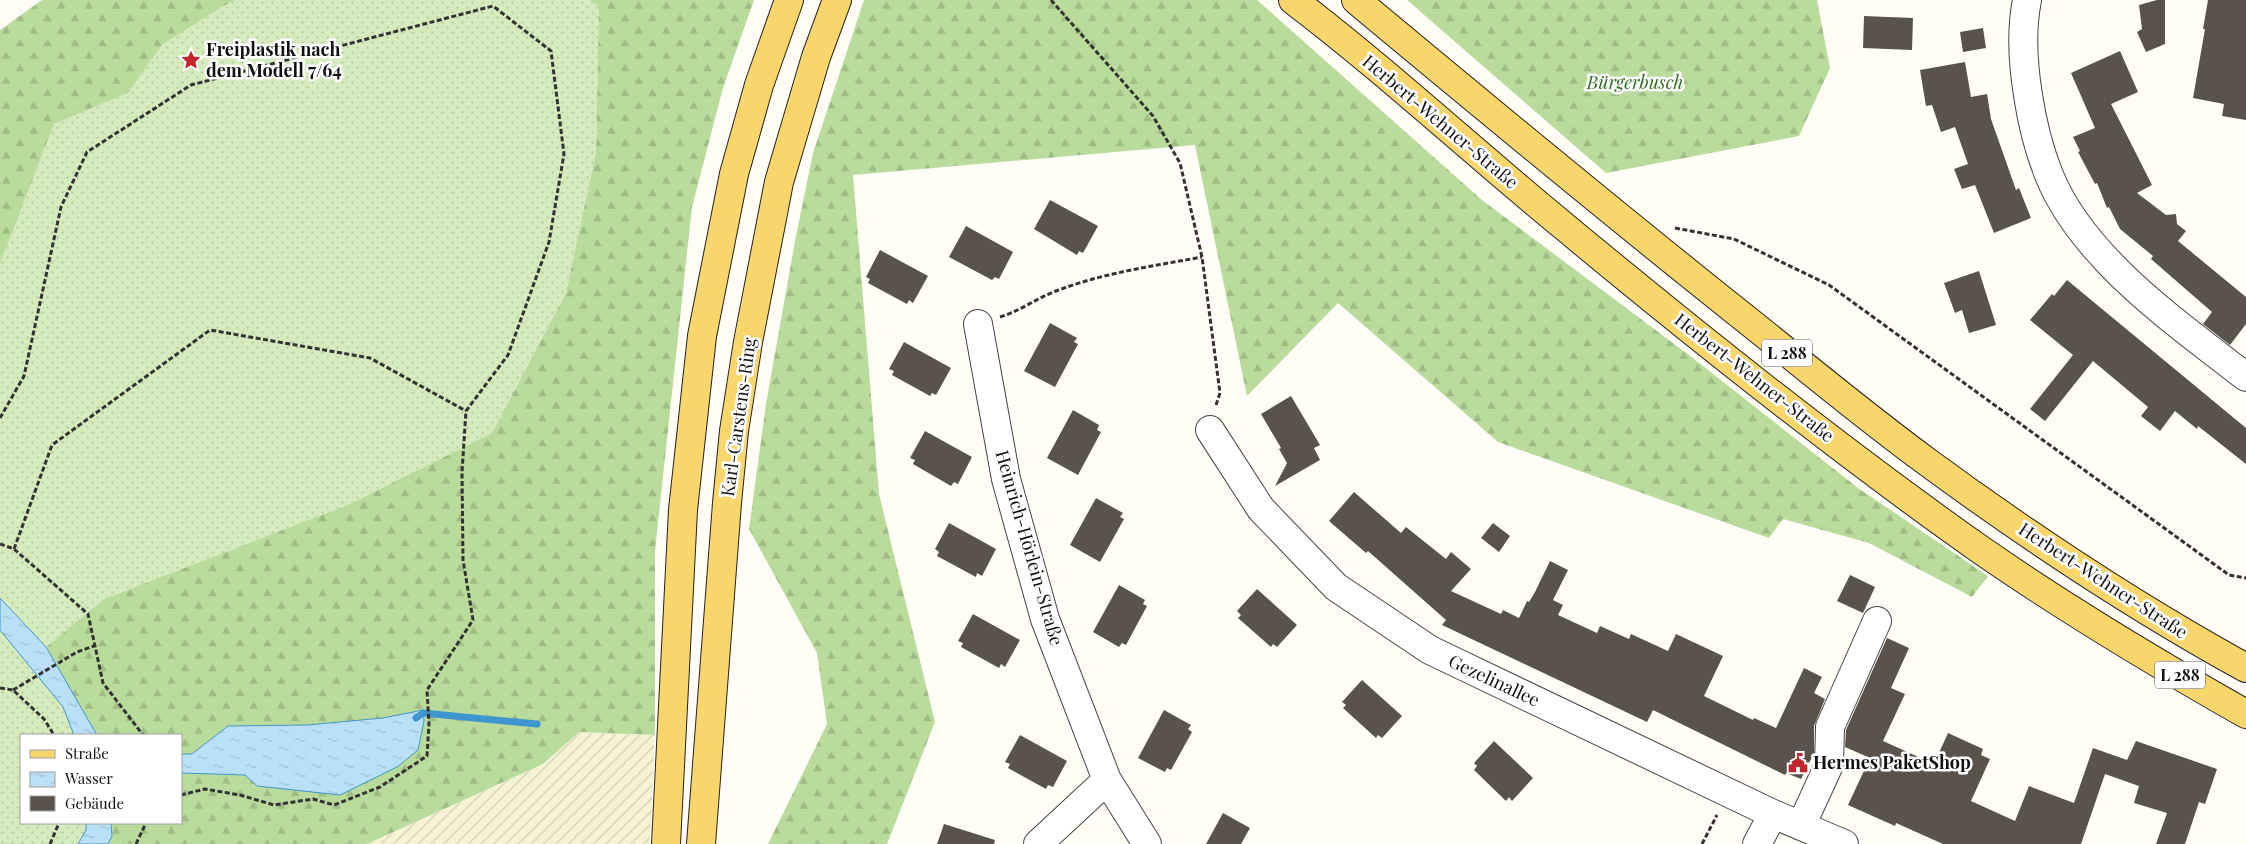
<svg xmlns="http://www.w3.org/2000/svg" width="2246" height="844" viewBox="0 0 2246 844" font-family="'Playfair Display',serif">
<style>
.farmland{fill:url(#farmland-furrows)}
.grass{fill:url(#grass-dots)}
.forest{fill:url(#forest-firs)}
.water{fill:url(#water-ripples);stroke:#3f96cf}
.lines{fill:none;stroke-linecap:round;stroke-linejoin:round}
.stream{stroke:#3f96cf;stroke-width:7}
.building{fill:#5a524d}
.minor-casing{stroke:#444;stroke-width:30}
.major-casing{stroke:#222;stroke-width:30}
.path{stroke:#333;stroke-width:3;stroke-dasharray:5 2.5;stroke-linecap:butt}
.minor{stroke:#fff;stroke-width:28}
.major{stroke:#f9d66b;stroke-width:28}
.labels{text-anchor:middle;stroke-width:5;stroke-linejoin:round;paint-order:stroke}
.shield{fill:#fff;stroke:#585858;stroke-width:1}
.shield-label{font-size:16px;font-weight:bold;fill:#111}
.poi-label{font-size:18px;font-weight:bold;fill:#111;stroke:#fff;text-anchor:start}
.park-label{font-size:18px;font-style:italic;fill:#2f6b1f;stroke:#fff}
.street-label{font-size:18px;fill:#111;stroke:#fff}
</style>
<defs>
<pattern id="farmland-furrows" width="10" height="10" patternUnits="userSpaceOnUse" patternTransform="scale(1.25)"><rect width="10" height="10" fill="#f6f3d4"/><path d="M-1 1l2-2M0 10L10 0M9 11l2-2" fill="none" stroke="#d2cfb5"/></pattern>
<pattern id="grass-dots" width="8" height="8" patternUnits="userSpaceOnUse" patternTransform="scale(1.25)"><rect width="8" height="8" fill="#d5ebbd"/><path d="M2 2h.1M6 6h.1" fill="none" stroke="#b6c8a1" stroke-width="1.8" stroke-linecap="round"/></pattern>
<pattern id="forest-firs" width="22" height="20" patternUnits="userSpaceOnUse" patternTransform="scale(1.25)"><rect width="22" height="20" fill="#b9dc9c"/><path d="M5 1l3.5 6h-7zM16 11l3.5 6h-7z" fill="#9ebc85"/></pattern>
<pattern id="water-ripples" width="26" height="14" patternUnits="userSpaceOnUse" patternTransform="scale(1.25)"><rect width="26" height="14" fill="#b9e0f7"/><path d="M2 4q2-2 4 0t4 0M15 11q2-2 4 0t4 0" fill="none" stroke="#9ebfd3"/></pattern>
</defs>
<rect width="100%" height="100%" fill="#fffdf5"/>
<!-- farmland -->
<path class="farmland" d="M 579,732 L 655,735 L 650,844 L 367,844 L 543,764 Z"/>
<!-- grass -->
<path class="grass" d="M 237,0 L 589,0 L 599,6 L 596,152 L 566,293 L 492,433 L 350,504 L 104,599 L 46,647 L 0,598 L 0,264 L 54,124 L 128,93 L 162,45 L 229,3 Z
M 0,630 L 63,707 L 74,735 L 21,735 L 21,823 L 86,823 L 86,830 L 78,844 L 0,844 Z"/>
<!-- forest -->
<path class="forest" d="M 42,0 L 237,0 L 229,3 L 162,45 L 128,93 L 54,124 L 0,264 L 0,30 Z
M 589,0 L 754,0 L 723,88 L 692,207 L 655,551 L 655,735 L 579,732 L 543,764 L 367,844 L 108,844 L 112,836 L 111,823 L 181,823 L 181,773 L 377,775 L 397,767 L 422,710 L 383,718 L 307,725 L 228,726 L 192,754 L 181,754 L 181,735 L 97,735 L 46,647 L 104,599 L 350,504 L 492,433 L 566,293 L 596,152 L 599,6 Z
M 864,0 L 1257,0 L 1482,200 L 1689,355 L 1858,488 L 1988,576 L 1972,597 L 1869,543 L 1783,519 L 1769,538 L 1498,442 L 1338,303 L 1247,396 L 1195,145 L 853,175 L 879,494 L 935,722 L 887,844 L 768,844 L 827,724 L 817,653 L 749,529 L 766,404 L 795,241 L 813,153 Z
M 1407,0 L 1817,0 L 1830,68 L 1799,136 L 1606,173 Z"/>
<!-- water -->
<path class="water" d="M 0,598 L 46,647 L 97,735 L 74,735 L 63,707 L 0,630 Z
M 423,710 L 424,721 L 418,750 L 397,767 L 340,795 L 257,786 L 245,775 L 181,773 L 181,754 L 192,754 L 228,726 L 307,725 L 383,718 Z
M 86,823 L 111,823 L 112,836 L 108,844 L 78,844 L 86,830 Z"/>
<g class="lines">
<!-- stream -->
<path class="stream" d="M 416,718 L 423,713 L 537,724"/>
</g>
<!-- building -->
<path class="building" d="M 2157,0 L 2165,0 L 2165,44 L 2146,52 L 2137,32 L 2142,29 L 2139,5 Z
M 2208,0 L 2246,0 L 2246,120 L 2222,116 L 2224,104 L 2193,98 L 2205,29 L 2203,29 Z
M 1864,16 L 1913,18 L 1912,50 L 1863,48 Z
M 1983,28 L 1986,48 L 1963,52 L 1960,32 Z
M 2120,51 L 2138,92 L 2111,104 L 2152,185 L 2137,193 L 2166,215 L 2176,214 L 2177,224 L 2186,231 L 2178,241 L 2246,297 L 2246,324 L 2230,345 L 2203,324 L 2212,312 L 2151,259 L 2153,256 L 2120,229 L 2109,207 L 2107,208 L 2097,183 L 2095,184 L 2078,152 L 2080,151 L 2073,137 L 2095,128 L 2071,73 Z
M 1965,62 L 1971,97 L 1987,94 L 1991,119 L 2016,190 L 2019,188 L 2031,218 L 1994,233 L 1975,185 L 1962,189 L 1954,169 L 1968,164 L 1955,127 L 1941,132 L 1932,105 L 1926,106 L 1920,70 Z
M 1050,200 L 1098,226 L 1083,253 L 1079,251 L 1077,255 L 1034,229 Z
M 966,226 L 1013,252 L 999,279 L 995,277 L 992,280 L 949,257 Z
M 880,250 L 928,276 L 913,303 L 909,300 L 907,304 L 868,283 L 870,279 L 866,277 Z
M 1979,271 L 1996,325 L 1969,333 L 1962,310 L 1955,313 L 1944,283 Z
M 2067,280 L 2246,428 L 2246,464 L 2198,426 L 2197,429 L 2175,411 L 2160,431 L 2141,416 L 2148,407 L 2093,361 L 2045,421 L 2030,409 L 2073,355 L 2030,320 L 2052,294 L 2054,296 Z
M 1050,323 L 1077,338 L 1074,342 L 1078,344 L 1055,387 L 1024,371 Z
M 904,342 L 951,368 L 936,395 L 932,393 L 930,396 L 892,375 L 894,371 L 889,369 Z
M 1291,396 L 1320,445 L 1314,448 L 1320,460 L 1275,486 L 1287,463 L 1279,449 L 1281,448 L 1261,414 Z
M 1073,410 L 1099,425 L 1097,430 L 1101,432 L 1078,475 L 1047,458 Z
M 925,431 L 972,457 L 958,484 L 954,482 L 951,486 L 913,464 L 915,460 L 910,458 Z
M 1354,492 L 1401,533 L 1406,527 L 1446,559 L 1451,552 L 1471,569 L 1451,591 L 1501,614 L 1503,610 L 1519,618 L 1527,601 L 1529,602 L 1535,592 L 1550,561 L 1568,570 L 1553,600 L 1563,605 L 1558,615 L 1597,633 L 1600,626 L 1629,639 L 1631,634 L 1668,651 L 1676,634 L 1723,656 L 1704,696 L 1753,720 L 1754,718 L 1776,728 L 1804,668 L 1822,677 L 1814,693 L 1825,699 L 1814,726 L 1814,753 L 1801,779 L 1786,773 L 1785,775 L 1653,710 L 1647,722 L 1442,625 L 1446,620 L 1368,551 L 1366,553 L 1329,521 Z
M 1096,498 L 1123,513 L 1120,517 L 1124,519 L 1100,562 L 1070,545 Z
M 949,523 L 996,549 L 982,576 L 977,573 L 976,577 L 937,556 L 939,552 L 935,549 Z
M 1493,523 L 1510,536 L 1499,552 L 1481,538 Z
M 1850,575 L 1875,587 L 1863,613 L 1837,601 Z
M 1119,585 L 1145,600 L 1143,604 L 1147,606 L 1126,645 L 1122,643 L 1119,647 L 1093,632 Z
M 1257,589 L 1297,625 L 1277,647 L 1273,644 L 1271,647 L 1238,618 L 1241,615 L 1237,611 Z
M 973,614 L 1020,640 L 1005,667 L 1001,664 L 999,668 L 961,647 L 963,643 L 958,641 Z
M 1887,638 L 1909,648 L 1891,688 L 1905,694 L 1883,741 L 1934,764 L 1948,733 L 1983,749 L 1981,755 L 1990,759 L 1971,801 L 2015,821 L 2029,786 L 2074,803 L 2093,748 L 2127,760 L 2136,741 L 2217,769 L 2205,804 L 2199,802 L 2185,844 L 2156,844 L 2167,813 L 2134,803 L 2139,786 L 2105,774 L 2081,844 L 1943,844 L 1896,823 L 1895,826 L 1848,805 L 1870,758 L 1845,747 L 1846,730 Z
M 1362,680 L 1402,716 L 1382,738 L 1378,735 L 1376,738 L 1343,708 L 1346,705 L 1342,702 Z
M 1164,710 L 1191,725 L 1188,729 L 1192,732 L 1171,770 L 1167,768 L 1165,772 L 1138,758 Z
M 1020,735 L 1067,761 L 1053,787 L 1048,785 L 1046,789 L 1008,768 L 1010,764 L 1005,762 Z
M 1494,741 L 1533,778 L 1512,801 L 1509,797 L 1506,801 L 1474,770 L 1477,766 L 1474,763 Z
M 1223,813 L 1250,828 L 1241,844 L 1206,844 Z
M 944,824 L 995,840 L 994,844 L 937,844 Z"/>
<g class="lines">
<defs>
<path id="minor" d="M 2027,0 C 2021,30 2023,64 2028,95 C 2032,122 2039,150 2049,175 C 2083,259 2177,323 2246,377
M 978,324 L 1006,479 L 1045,619 L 1107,780 L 1147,844
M 1210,430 L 1261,509 L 1336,587 L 1430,650 L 1773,814 L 1844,844
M 1801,826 L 1829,765 L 1830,727 L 1877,621
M 1038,844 L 1107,780
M 1757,844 L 1773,814"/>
<path id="major" d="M 1293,0 C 1385,70 1470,149 1560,223 C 1696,336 1836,448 1981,550 C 2066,609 2156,663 2246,714
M 1356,0 C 1482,105 1609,210 1737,312 C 1800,362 1862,414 1926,461 C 2028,536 2135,607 2246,668
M 666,844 L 683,510 L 702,336 L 734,174 L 759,85 L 789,0
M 701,844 L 727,503 L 734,431 L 748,342 L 779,182 L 816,57 L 837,0"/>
</defs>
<!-- minor casing -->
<use href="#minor" class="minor-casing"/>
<!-- major casing -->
<use href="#major" class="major-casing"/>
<!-- path -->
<path class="path" d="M 1051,0 L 1153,116 L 1180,163 L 1202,257 L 1220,393 L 1216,405
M 1675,228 L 1734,239 L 1829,285 L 2229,575 L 2246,578
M 1000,317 C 1020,311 1037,298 1056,291 C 1103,273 1153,266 1202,257
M 0,418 L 24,376 L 61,207 L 87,152 L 191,85 L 493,6 L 551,51 L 564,154 L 549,242 L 508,355 L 466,411 L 462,472 L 463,560 L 473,620 L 427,690 L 429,724 L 427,756 L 380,787 L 334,805 L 313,799 L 274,805 L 240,795 L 205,789 L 181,795
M 0,544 L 14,549 L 88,614 L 103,683 L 143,735
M 14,549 L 52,445 L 210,330 L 370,358 L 466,411
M 0,688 L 13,690 L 44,719 L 54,735
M 13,690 L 77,652 L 94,646
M 50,844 L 59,823
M 136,844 L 146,823
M 1702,844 L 1717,815"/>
<!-- minor -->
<use href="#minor" class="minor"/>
<!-- major -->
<use href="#major" class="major"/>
</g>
<!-- icons -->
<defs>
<symbol id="sight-bare" viewBox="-9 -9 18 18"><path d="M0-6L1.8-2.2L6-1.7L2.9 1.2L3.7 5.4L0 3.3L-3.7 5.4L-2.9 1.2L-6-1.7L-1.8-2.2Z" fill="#c4262e" stroke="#fff" stroke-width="2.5" paint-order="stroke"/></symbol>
<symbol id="civic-bare" viewBox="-9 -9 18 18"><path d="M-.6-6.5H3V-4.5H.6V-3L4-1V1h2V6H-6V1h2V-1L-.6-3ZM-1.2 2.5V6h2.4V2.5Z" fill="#c4262e" stroke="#fff" stroke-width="2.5" paint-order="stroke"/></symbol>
</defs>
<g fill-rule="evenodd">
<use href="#sight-bare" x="177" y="46" width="28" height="28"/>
<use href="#civic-bare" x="1784" y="749" width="28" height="28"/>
</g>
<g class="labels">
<!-- shield labels -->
<g class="shield">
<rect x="1762" y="339.5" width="50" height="27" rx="4"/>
<rect x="2155" y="661.5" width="50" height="27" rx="4"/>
</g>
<g class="shield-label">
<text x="1787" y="359">L 288</text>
<text x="2180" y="681">L 288</text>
</g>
<!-- poi labels -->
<g class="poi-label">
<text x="206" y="56">Freiplastik nach<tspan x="206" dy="21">dem Modell 7/64</tspan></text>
<text x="1813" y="769">Hermes PaketShop</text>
</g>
<!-- park labels -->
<g class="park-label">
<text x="1635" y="89">Bürgerbusch</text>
</g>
<!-- street labels -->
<g class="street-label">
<text transform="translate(1440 122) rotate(40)" y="6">Herbert-Wehner-Straße</text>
<text transform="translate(1754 378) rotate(38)" y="6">Herbert-Wehner-Straße</text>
<text transform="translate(739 417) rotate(-82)" y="6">Karl-Carstens-Ring</text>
<text transform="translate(1029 548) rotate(74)" y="6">Heinrich-Hörlein-Straße</text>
<text transform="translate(2103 581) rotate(33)" y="6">Herbert-Wehner-Straße</text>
<text transform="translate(1494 681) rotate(25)" y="6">Gezelinallee</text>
</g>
</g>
<!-- legend -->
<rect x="20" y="734" width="162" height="90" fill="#ffffff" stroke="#a0a0a0"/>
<rect x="30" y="750" width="25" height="8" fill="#f9d66b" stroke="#a0a0a0"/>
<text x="65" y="759" font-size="15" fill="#111111">Straße</text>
<rect x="30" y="772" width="25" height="15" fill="url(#water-ripples)" stroke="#a0a0a0"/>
<text x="65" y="784" font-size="15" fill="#111111">Wasser</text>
<rect x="30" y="796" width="25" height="15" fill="#5a524d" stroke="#a0a0a0"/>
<text x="65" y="809" font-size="15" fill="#111111">Gebäude</text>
</svg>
